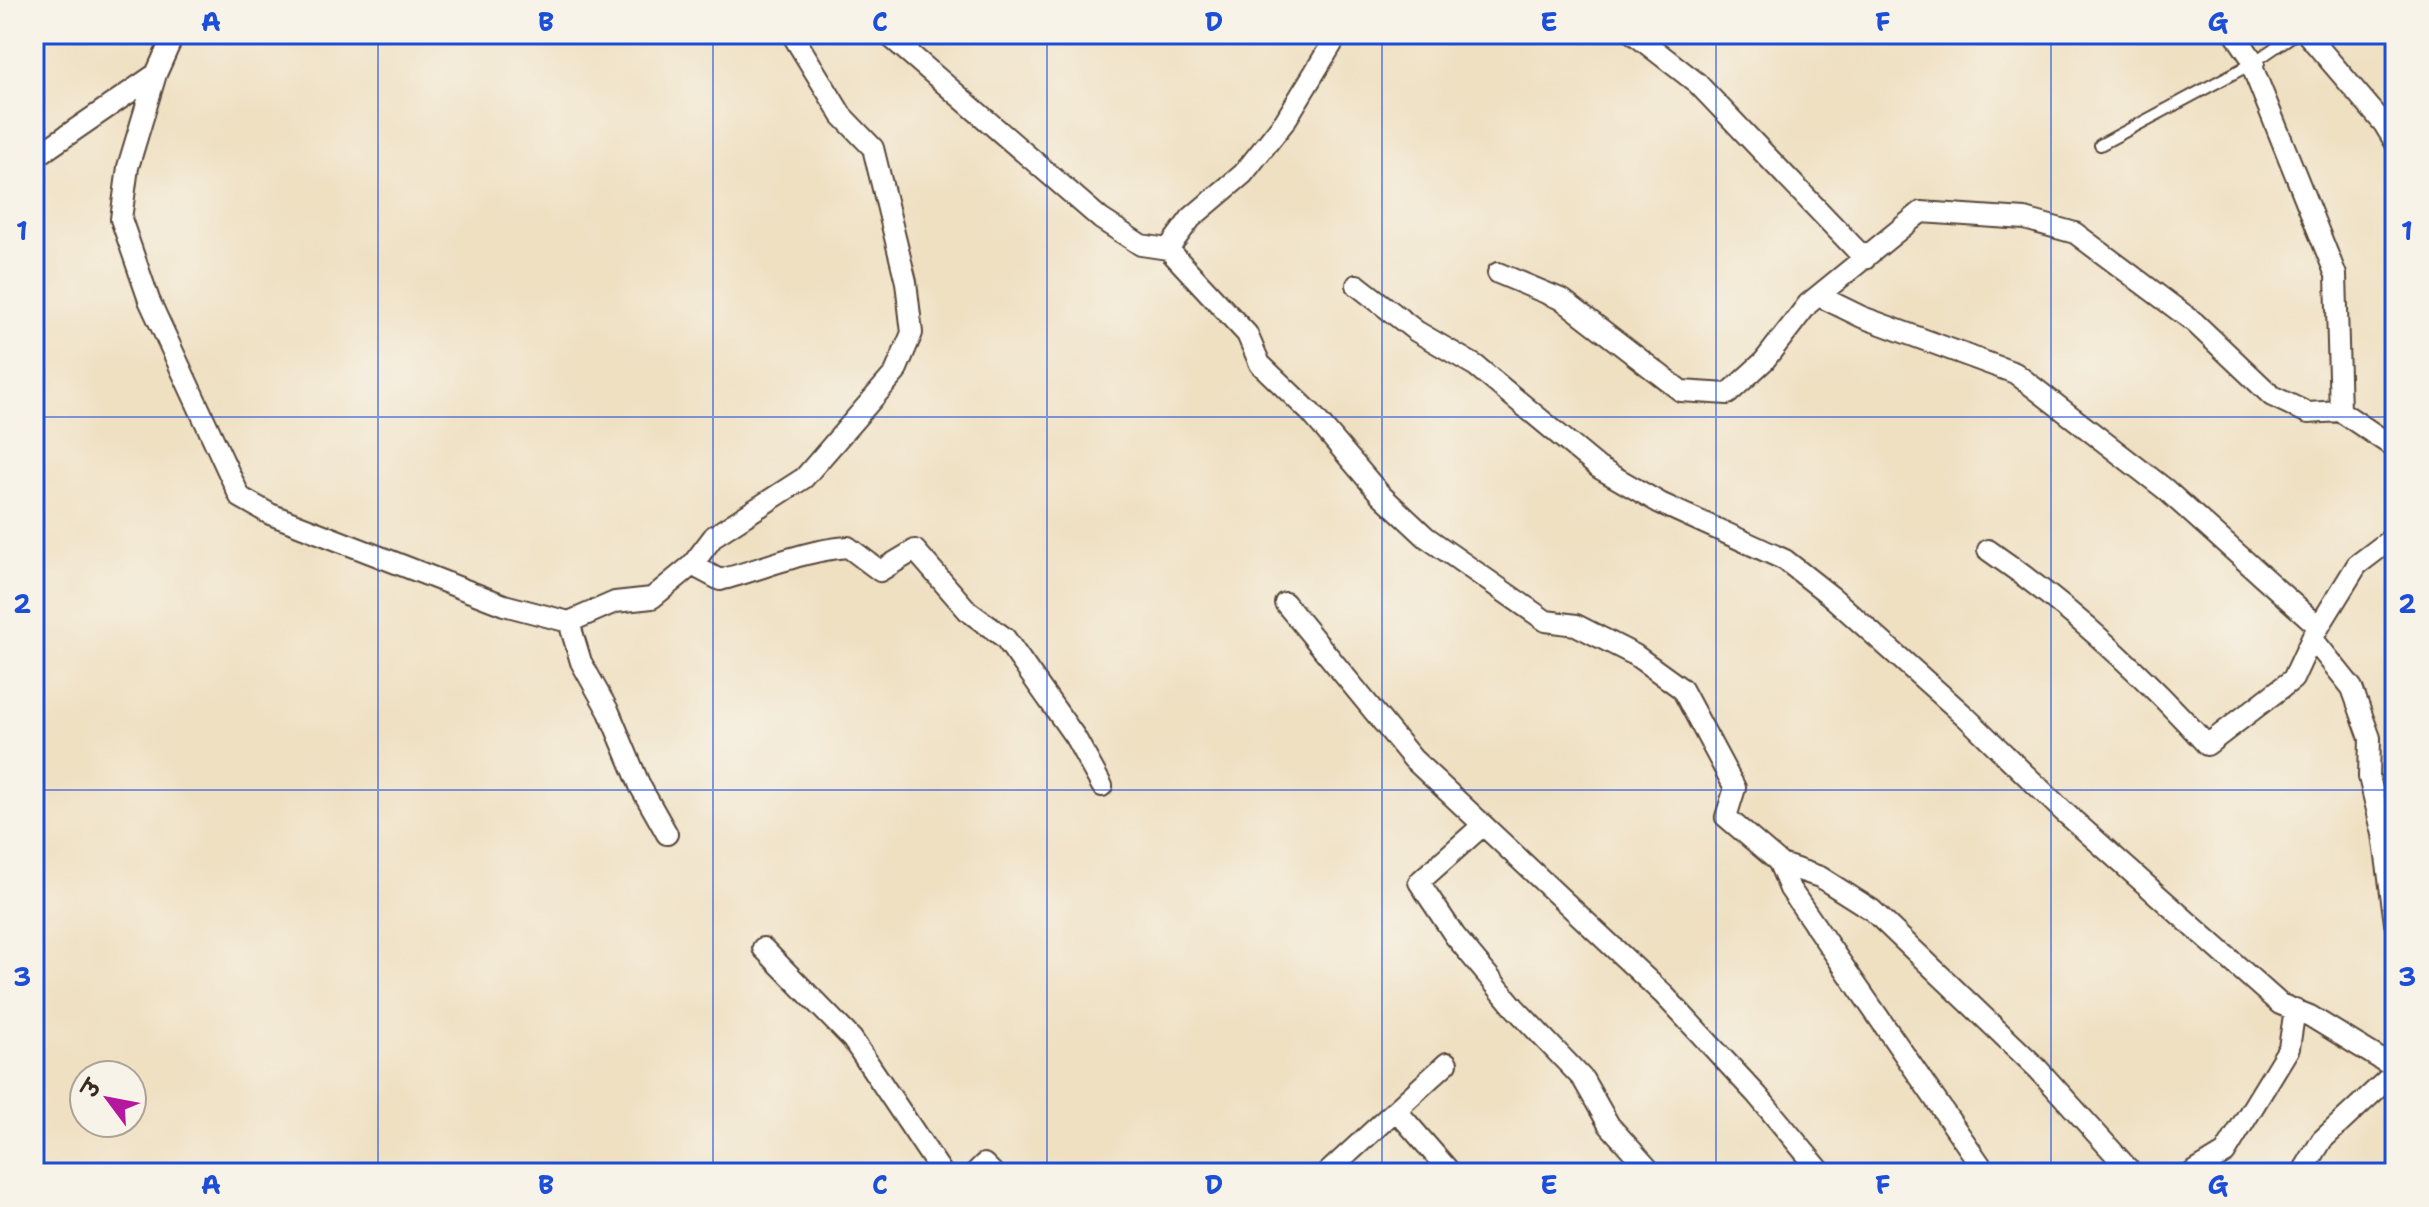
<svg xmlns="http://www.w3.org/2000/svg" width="2429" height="1207" viewBox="0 0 2429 1207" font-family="'Shantell Sans','Playpen Sans Deva',sans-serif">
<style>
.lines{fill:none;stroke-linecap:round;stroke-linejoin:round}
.service-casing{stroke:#564537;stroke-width:14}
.minor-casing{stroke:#564537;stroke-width:24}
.service{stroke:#fff;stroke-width:10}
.minor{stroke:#fff;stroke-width:20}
.grid{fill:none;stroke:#1d4ed8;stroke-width:2;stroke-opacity:0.55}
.neatline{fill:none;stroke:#1d4ed8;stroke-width:3}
.grid-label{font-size:26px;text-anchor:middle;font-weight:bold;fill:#1d4ed8}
</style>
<rect width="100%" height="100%" fill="#f7f3e8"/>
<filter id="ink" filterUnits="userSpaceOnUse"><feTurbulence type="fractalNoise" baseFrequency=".0125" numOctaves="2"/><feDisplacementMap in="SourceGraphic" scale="16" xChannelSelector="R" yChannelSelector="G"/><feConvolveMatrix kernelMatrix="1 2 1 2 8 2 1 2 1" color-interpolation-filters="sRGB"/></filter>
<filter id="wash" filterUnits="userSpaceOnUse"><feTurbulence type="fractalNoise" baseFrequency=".006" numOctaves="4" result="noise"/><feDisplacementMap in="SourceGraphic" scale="32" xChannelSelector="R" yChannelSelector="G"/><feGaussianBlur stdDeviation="1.8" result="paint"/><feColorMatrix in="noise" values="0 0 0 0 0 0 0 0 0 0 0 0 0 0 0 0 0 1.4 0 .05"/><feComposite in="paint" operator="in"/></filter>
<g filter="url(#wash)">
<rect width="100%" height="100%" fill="#efe0c2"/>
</g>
<g filter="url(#ink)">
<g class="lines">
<defs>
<path id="service" d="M 2100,145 L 2251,64 L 2295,34"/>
<path id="minor" d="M 174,34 L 156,74 L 128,167 L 121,219 L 149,300 L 240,497 L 270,514 L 504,605 L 569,622 L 615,602 L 652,598 L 692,565 L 714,536 L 804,478 L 895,373 L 912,333 L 906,282 L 873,148 L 842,116 L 792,34
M 887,34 L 1101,219 L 1141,245 L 1168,249 L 1247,334 L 1260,364 L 1311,413 L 1380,494 L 1426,537 L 1546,621 L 1576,625 L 1635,655 L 1682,689 L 1735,788 L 1726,817 L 1781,864 L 1820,877 L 1872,910 L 2038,1069 L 2132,1173
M 1634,34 L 1697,83 L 1865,259
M 2235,34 L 2254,62
M 2307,34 L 2384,124 L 2395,142
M 2251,64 L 2336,275 L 2340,411 L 2395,448
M 34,158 L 156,74
M 1168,249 L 1191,218 L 1243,174 L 1285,121 L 1338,34
M 1498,273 L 1563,300 L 1681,391 L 1728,394 L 1764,361 L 1808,304 L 1921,212 L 2025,219 L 2075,233 L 2194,322 L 2272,396 L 2308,413 L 2340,411
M 1357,285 L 1416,331 L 1476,366 L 1599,468 L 1660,503 L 1785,560 L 1832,597 L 1966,717 L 2063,811 L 2280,1004 L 2310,1016 L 2395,1068
M 1819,296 L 1862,317 L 2015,373 L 2165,489 L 2319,627
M 1988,550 C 2068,605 2142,673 2207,745 L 2293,679 L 2312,638 L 2357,565 L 2395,536
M 692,565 L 720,580 C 763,569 804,550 848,547 L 880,571 L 915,550 L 968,611 L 1005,638 L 1075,737 L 1102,786
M 1285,603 L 1413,759 L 1664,995 L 1757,1095 L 1822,1173
M 569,622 L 581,662 L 609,712 L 640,786 L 667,834
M 2312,638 L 2352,688 L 2370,738 L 2369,777 L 2383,834 L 2395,923
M 1482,826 L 1419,882 L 1455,936 L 1514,1007 L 1583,1079 L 1609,1125 L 1652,1173
M 1779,863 L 1790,889 L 1986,1173
M 763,948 L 852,1039 L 942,1173
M 1396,1110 L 1451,1173
M 975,1173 L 984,1164 L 993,1173
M 1327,1173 L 1447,1063
M 2192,1173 L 2225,1153 L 2289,1048 L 2295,1009
M 2302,1173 L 2322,1140 L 2395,1072"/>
</defs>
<!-- service casing -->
<use href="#service" class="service-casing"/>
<!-- minor casing -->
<use href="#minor" class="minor-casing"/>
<!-- service -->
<use href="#service" class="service"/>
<!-- minor -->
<use href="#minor" class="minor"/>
</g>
</g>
<!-- grid -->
<path class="grid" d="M 378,34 L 378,1173M 713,34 L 713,1173M 1047,34 L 1047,1173M 1382,34 L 1382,1173M 1716,34 L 1716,1173M 2051,34 L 2051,1173M 34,417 L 2395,417M 34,790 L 2395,790"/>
<!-- margin -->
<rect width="2429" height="1207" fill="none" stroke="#f7f3e8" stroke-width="88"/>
<!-- north arrow -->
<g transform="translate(108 1099) rotate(302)"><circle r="38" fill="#f7f3e8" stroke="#aca397" stroke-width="2"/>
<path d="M0-6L14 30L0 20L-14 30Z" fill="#b5179e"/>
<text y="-12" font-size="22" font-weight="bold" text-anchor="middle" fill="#3b2a1e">उ</text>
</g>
<rect x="44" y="44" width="2341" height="1119" class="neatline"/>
<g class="grid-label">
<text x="211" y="31">A</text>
<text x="546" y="31">B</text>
<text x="880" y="31">C</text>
<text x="1214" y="31">D</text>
<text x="1549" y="31">E</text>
<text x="1883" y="31">F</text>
<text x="2218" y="31">G</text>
<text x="22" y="240">1</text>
<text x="2407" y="240">1</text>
<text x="22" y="613">2</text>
<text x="2407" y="613">2</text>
<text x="22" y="986">3</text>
<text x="2407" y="986">3</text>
<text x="211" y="1194">A</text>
<text x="546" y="1194">B</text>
<text x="880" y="1194">C</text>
<text x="1214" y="1194">D</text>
<text x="1549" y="1194">E</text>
<text x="1883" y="1194">F</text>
<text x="2218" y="1194">G</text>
</g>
</svg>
